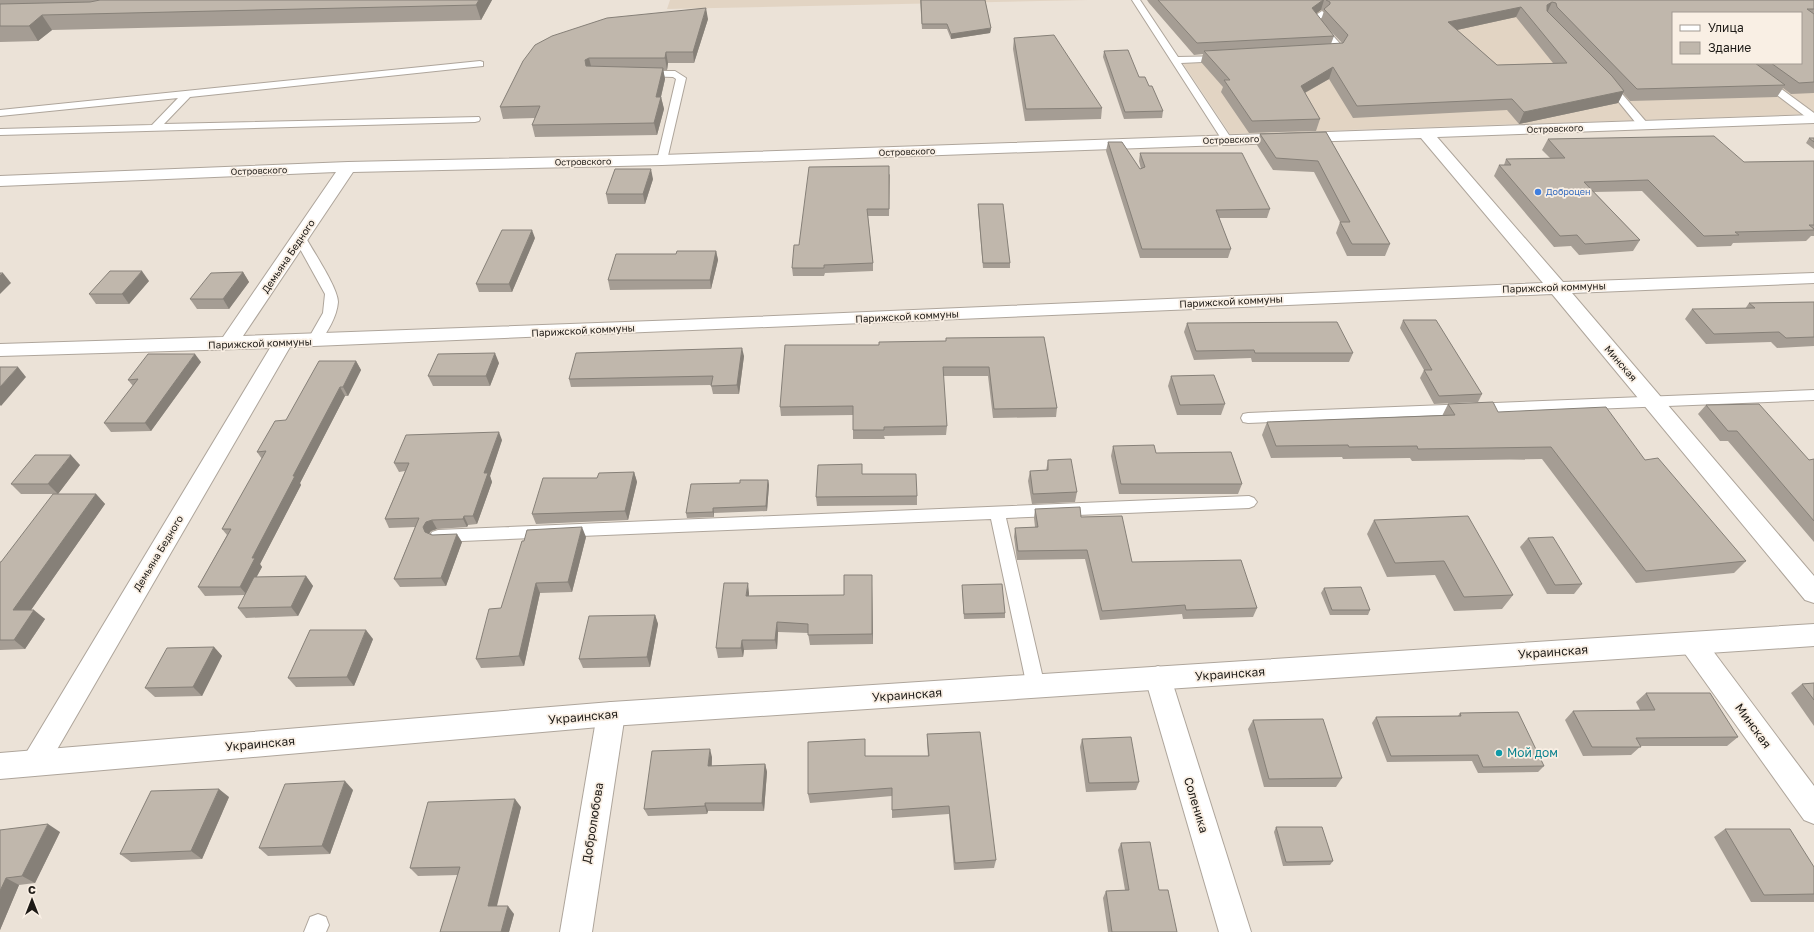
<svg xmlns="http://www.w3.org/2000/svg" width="1814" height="932" font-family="'Golos Text',sans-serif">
<rect width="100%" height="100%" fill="#ebe2d7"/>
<g fill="#e2d4c3" fill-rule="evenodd">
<path d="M670,0H1088L667,9Z"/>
<path d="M1616,0H1814V114L1230,134L1182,62L1328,55L1439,32L1305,33L1266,9ZM1673,13H1801V63H1673Z"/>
</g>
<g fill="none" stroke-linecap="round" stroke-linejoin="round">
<defs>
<g id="service">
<path d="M1132,0H1140L1178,57L1226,56L1228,58L1223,61L1181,63L1233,141L1232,143H1224Z"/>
<path d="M1322,11L1326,14L1319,20L1343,47L1339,53L1325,55L1320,52L1333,47L1310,19Z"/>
<path d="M480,61L483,62V66L190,97L164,124L479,117L480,119L479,121L475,122L0,135V129L152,125L178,98L0,116V110Z"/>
<path d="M1735,63H1746L1814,113V121L1810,120Z"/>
<path d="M645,71H675L686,78L667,160L662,163L657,160L676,79L673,77L642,76V72Z"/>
<path d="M1608,80L1611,81L1648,124L1649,126L1648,128H1640L1605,85L1603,83Z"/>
<path d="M300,234L306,238C313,251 338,288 338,302C337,317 327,332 319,344H309L307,341L323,313L325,294L294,238Z"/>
<path d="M1814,390V400L1248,423L1243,422L1241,418L1243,414L1248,413Z"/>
<path d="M1249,496L1254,498L1257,502L1254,506L1249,508L1006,518L1045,687L1042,693L1036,695L1030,693L1027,687L991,519L438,542L432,540L430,536L432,532L438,530Z"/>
<path d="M318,914L326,917L329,925L326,932H304L310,917Z"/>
</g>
<g id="minor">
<path d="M1814,115V123L1437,137L1563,282L1814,273V283L1572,293L1814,576V603L1805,600L1552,294L290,347L44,772L34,776L24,772L20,763L270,348L0,356V344L223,337L336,172L0,186V176L348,162L662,155ZM1421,138L1543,283L680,320L243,336L353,172L662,165Z"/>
<path d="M1692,632L1701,635L1814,786V824L1804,820L1683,651L1679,643L1683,635Z"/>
<path d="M1158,666L1167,670L1171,678L1251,932H1219L1145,678L1149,670Z"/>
<path d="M611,702L621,705L625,714L592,932H560L597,714L601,705Z"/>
</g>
<path id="tertiary" d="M1814,624V646L611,726L0,779V753L611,702Z"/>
</defs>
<use href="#service" stroke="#aea59b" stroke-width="2"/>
<use href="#minor" stroke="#aea59b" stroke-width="2"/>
<use href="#tertiary" stroke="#aea59b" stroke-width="2"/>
<use href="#service" fill="#fff" fill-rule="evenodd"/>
<use href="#minor" fill="#fff" fill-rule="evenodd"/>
<use href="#tertiary" fill="#fff" fill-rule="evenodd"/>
</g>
<g fill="#a59d94" fill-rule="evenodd">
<path d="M0,0H492L481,20L52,30L38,41L0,42Z"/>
<path d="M920,0H985L991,28L990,33L951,39L947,29H922Z"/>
<path d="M1147,0H1814V93L1791,94L1783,88L1777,97L1630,101L1623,93L1618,103L1519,124L1507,110L1353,118L1329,79L1305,93L1320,119L1316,131L1249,133L1221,92L1223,87L1201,62L1203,54L1194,55L1149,3ZM1321,10L1324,11L1321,20L1316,13ZM1801,13V63H1673ZM1516,17L1553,63L1497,65L1457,30ZM1323,23L1342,43L1331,44L1334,36Z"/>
<path d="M708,19L694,63H668L667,70H663L665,79L661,97L664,109L657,135L535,137L532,125L535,118L503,119L500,107L523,61Z"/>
<path d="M1014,38L1102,108L1101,119L1025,121L1013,49Z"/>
<path d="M1104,51L1149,86L1163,111L1162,118L1124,119L1103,57Z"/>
<path d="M1326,132L1390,244L1385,256H1347L1336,233L1340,222L1314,172L1273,170L1257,145L1260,134Z"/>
<path d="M1809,138H1814V149L1806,143Z"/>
<path d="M1548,139L1744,162L1814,161V236H1811L1806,241L1733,243L1731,246L1697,247L1642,191L1594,192L1640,240L1633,251L1579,255L1571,246L1554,247L1494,176L1499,165H1504L1506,159L1550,158L1542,150Z"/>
<path d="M1108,142L1140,169H1141L1139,161L1140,153L1270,209L1267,218H1219L1231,249L1228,258H1140L1106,151Z"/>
<path d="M890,174L889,216H868L873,263V271L825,273L824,276H793L792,268L799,245Z"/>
<path d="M653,179L645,204H608L606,194Z"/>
<path d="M978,204L1010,263V268H983L978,209Z"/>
<path d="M535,238L512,292H479L476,284Z"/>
<path d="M716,251L718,260L711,289L610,290L608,280L676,254Z"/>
<path d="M243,272L249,282L229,309H197L190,299Z"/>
<path d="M149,281L129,304H96L89,294Z"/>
<path d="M1814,302V346L1777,348L1771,342L1706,344L1685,319L1692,309H1745L1749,303Z"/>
<path d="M1403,320L1482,394L1478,402L1434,404L1420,378L1424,370L1400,328Z"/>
<path d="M1187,323L1353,353L1349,362H1252L1251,358L1194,360L1184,332Z"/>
<path d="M946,341L1057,408L1056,417L993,418L988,376H943L947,426L946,435L884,436L885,439H853V415L781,416L780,407L879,345Z"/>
<path d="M744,356L739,394H713L711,385L571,387L569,379Z"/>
<path d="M356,361L361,370L348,396H345L300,483L301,485L260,564L262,567L256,577L306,576L313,586L298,616L246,618L238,608L245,595L205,596L198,587L227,535L222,529L262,459L257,452L286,420Z"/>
<path d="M201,362L151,431L111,432L104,423L133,386L128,380Z"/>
<path d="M499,363L490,386H433L428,376Z"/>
<path d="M1171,376L1225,404L1221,415H1177L1168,386Z"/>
<path d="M1448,404L1498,412L1645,460L1746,561L1734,573L1636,583L1542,459L1412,461L1410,458L1343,459L1342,457L1271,458L1262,435L1267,422L1442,416Z"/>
<path d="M1706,405L1809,460L1814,459V542L1728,441H1720L1698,414Z"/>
<path d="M502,440L490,476L492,482L477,524L468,525L467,527L437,529L431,531L429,534L462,542L446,586L400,587L394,579L415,527L389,528L385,519L405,471L399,472L394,463Z"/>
<path d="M1113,446L1242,484L1238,494H1119L1111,456Z"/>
<path d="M1048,460L1077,492L1075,502L1032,504L1028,481L1030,471H1046Z"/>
<path d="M80,465L58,494H21L11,484Z"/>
<path d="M634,472L637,482L628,520L536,524L532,514L597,478Z"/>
<path d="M863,474L917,496V505L817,506L816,497Z"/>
<path d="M768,480L769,485L767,511L714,513V517L687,518L686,513L740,483Z"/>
<path d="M96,494L105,504L31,610L45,619L25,649L0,650V562H1Z"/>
<path d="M1035,509L1081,517L1132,562L1257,608L1253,617L1183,619L1182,614L1100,620L1085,559L1017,560L1014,537L1015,528L1035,527L1034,518Z"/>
<path d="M1374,520L1513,595L1502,609L1454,611L1435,575L1387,577L1367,534Z"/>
<path d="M586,537L572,592L540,593L524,666L481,668L476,659L501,608Z"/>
<path d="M1528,538L1582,584L1574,594H1547L1520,547Z"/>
<path d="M872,585L873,644L810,645L808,633L778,632L777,649L744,650L743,657L718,658L716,648L749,593V596L844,595Z"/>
<path d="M962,585L1005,613V618L964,619L962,589Z"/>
<path d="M1324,588L1370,610L1368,615H1330L1321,593Z"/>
<path d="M655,615L658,624L650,667L583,668L579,659Z"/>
<path d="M373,639L354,686L296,687L288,678Z"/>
<path d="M214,647L222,656L202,696L155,697L145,688Z"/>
<path d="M1814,683V726L1791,693L1802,684Z"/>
<path d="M1646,693L1738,737L1727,746H1641L1631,755L1583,756L1565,720L1573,711L1640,710L1636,702Z"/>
<path d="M1460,713L1544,766L1538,772L1478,773L1472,761L1387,762L1372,723L1376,717L1458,716Z"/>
<path d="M1253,720L1342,778L1336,787H1264L1248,729Z"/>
<path d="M927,734L996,860L994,868L954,870L949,814L892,818V796L810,803L808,794L928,756L927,743Z"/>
<path d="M1082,739L1139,782L1136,790L1086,792L1080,747Z"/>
<path d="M712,757V766L765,764L767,772L764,811H708L707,814L648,816L644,809Z"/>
<path d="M353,790L330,854L268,856L259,848Z"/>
<path d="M229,797L202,859L131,862L120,854Z"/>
<path d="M521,807L496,906L514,914L509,932H440L458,875L418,876L410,868Z"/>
<path d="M1276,827L1333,861L1330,865L1283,866L1274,832Z"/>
<path d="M1725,829L1814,867V902H1751L1714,837Z"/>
<path d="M0,830L60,832L35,883L19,885L0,930Z"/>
<path d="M1121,843L1159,890L1177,932H1108L1103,898L1106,891L1125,890L1118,850Z"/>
</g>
<g fill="#868078">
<path d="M479,0H492L481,20L476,5Z"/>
<path d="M1323,0H1324L1321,10L1309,19L1312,8Z"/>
<path d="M1552,2L1547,13L1542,16L1547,5Z"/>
<path d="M1521,7L1516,17L1443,33L1448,22Z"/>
<path d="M706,8L708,19L694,63L693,52Z"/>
<path d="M42,15L52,30L38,41L29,26Z"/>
<path d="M991,28L990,33L951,39V34Z"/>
<path d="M666,52L668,63L667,70L665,58Z"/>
<path d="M589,58L592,70L589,78L585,60Z"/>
<path d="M1333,67L1329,79L1297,97L1301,86Z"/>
<path d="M663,68L665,79L658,109L656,97Z"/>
<path d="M1624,91L1618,103L1519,124L1524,112Z"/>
<path d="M661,97L664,109L657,135L654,123Z"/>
<path d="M651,169L653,179L645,204L643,194Z"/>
<path d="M532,230L535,238L512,292L509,284Z"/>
<path d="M716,251L718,260L711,289L710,280Z"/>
<path d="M142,271L149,281L129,304L122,294Z"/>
<path d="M243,272L249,282L229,309L223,299Z"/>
<path d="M3,273L11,283L0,294V276Z"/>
<path d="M742,348L744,356L739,394L737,385Z"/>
<path d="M495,353L499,363L490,386L486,376Z"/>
<path d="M195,354L201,362L151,431L145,423Z"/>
<path d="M356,361L361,370L348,396L343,387Z"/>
<path d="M18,367L26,377L1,406L0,405V387Z"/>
<path d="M340,387L345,396L300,483L301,485L260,564L262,567L247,595L240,587L252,558L293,476Z"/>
<path d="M499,432L502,440L490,476L492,482L477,524L473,516L484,473Z"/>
<path d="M71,455L80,465L58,494L48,484Z"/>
<path d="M634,472L637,482L628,520L625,511Z"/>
<path d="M768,480L769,485L767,511L766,506Z"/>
<path d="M96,494L105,504L24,620L13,610Z"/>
<path d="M713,508L714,513V517L713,512Z"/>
<path d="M464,516L468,525L467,527L463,519Z"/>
<path d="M432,520L437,529L431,531L428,535L425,532L423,527L426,522Z"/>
<path d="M582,527L586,537L572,592L568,582Z"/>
<path d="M457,534L462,542L446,586L441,578Z"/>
<path d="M872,575V585L873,644L872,634Z"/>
<path d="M306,576L313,586L298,616L291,607Z"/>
<path d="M536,583L540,593L524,666L519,656Z"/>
<path d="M748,583L749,593L748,606L746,596Z"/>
<path d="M34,610L45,619L25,649L14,640Z"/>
<path d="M655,615L658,624L650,667L647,657Z"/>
<path d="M777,622L778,632L777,649L775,640Z"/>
<path d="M366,630L373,639L354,686L347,677Z"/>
<path d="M742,640L744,650L743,657L741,648Z"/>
<path d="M214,647L222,656L202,696L193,687Z"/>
<path d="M710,749L712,757L711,774L708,766Z"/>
<path d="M765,764L767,772L764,811L762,803Z"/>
<path d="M345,781L353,790L330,854L322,846Z"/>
<path d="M219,789L229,797L202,859L191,851Z"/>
<path d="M515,799L521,807L495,914L488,906Z"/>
<path d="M705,803L708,811L707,814L705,806Z"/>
<path d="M48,824L60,832L35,883L22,876Z"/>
<path d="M6,878L19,885L0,930V891Z"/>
<path d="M508,906L514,914L509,932H501Z"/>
</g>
<g fill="#c0b7ac" stroke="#868078" fill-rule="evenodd">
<path d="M100,0H479L476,5L42,15L29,26H0V4L90,2Z"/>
<path d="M921,0H985L991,28L951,34L947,24H922Z"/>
<path d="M1158,0H1323L1312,8L1334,36L1197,43Z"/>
<path d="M1326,0H1814V9H1807L1814,14V82L1799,83L1771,63H1801V13H1673V63H1755L1785,85L1637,89L1557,7L1556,3L1552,2L1547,5V11L1612,76L1624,91L1524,112L1512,99L1357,106L1333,67L1301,86L1320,119L1252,121L1224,80H1230L1204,51L1343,43L1348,35L1324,9L1330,4V2ZM1521,7L1567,63L1497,65L1448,22Z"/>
<path d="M706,8L693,52H666L665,58H589L585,60L586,66L663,68L656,97H661L654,123L532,125L540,106L500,107L523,61L535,45L552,36L607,18Z"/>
<path d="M1054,35L1102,108L1026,109L1014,38Z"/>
<path d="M1128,50L1139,77H1145L1149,86H1152L1163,111L1125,112L1104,51Z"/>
<path d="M1326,132L1390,244H1352L1340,222H1350L1318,161L1276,158L1260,134Z"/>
<path d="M1714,136L1744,162L1814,161V225H1809L1814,229V230L1735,232L1739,235L1704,236L1648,180L1584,182L1640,240L1585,244L1577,235L1560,236L1499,165H1511L1506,159L1565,158L1548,139Z"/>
<path d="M1809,138H1814V142Z"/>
<path d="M1108,142H1122L1140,169L1145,167L1140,153H1242L1270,209L1216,210L1231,249H1142Z"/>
<path d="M889,166V209H867L873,263L824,265V268H792L794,245H799L809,167Z"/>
<path d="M615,169H651L643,194H606Z"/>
<path d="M978,204H1003L1010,263H983Z"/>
<path d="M502,230H532L509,284H476Z"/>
<path d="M677,251H716L710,280H608L616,254H676Z"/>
<path d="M110,271H142L122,294H89Z"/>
<path d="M243,272L223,299H190L211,273Z"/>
<path d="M0,273H3L0,276Z"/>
<path d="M1814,302V337L1786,338L1779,332L1714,334L1692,309L1755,308L1749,303Z"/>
<path d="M1403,320H1436L1482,394L1439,396L1424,370H1432Z"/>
<path d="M1337,322L1353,353H1255L1254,350L1196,351L1187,323Z"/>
<path d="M1044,337L1057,408L994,409L989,367H943L947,426L884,427V430H853V406L780,407L785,345H879V342L946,341V338Z"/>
<path d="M742,348L737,385L711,386L713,376L569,379L576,353Z"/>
<path d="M495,353L486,376H428L438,354Z"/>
<path d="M148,354H195L145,423H104L138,379L128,380Z"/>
<path d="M319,361H356L343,387H340L293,476H295L252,558H255L240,587H198L231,529H222L266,451L257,452L275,421L286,420Z"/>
<path d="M0,367H18L0,387Z"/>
<path d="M1214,375L1225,404L1180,405L1171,376Z"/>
<path d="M1493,402L1498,412L1606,407L1645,460L1658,458L1746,561L1646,571L1551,447L1418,449L1417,446L1349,447L1348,445L1276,446L1267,422L1455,415L1448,404Z"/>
<path d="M1759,404L1809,460L1814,459V521L1737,431H1728L1706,405Z"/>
<path d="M499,432L484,473H488L473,516H464L463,519L432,520L426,522L423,527L425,532L432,535L457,534L441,578L394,579L419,518L385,519L409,463H394L406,435Z"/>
<path d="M1154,445L1156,453L1231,452L1242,484H1121L1113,446Z"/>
<path d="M35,455H71L48,484H11Z"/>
<path d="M1071,459L1077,492L1033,494L1030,471L1048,470V460Z"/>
<path d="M862,464V474H916L917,496L816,497L818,465Z"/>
<path d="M634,472L625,511L532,514L543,478H597L599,473Z"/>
<path d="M740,480H768L766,506L713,508V512L686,513L691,484L740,483Z"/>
<path d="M53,494H96L13,610H34L14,640H0V562H1Z"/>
<path d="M1080,507L1081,517L1122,516L1132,562L1241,560L1257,608L1186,610L1185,605L1102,611L1087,550L1018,551L1015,528L1038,527L1035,509Z"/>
<path d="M1468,516L1513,595L1464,597L1444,561L1395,563L1374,520Z"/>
<path d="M582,527L568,582L536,583L519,656L476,659L489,609L501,608L522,541H524L527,530Z"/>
<path d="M1553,537L1582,584L1555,585L1528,538Z"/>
<path d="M844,575H872V634L808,635V624L777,622L775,640H742L741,648H716L724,583H748L746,596L844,595Z"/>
<path d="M306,576L291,607L238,608L254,577Z"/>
<path d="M1002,584L1005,613L964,614L962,585Z"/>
<path d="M1361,587L1370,610H1332L1324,588Z"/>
<path d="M655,615L647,657L579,659L589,616Z"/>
<path d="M310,630H366L347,677L288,678Z"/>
<path d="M214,647L193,687L145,688L167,648Z"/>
<path d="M1814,683V700L1802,684Z"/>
<path d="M1646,693H1710L1738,737L1636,738L1641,747H1592L1573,711L1655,710Z"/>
<path d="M1518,712L1544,766L1483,767L1478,755L1391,756L1376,717L1461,716L1460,713Z"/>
<path d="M1323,719L1342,778L1269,779L1253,720Z"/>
<path d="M980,732L996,860L955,863L949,806L892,810V788L808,794V742L865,739V756H929L927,734Z"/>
<path d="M1131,737L1139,782L1089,783L1082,739Z"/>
<path d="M710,749L708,766L765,764L762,803H705V806L644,809L652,751Z"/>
<path d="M345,781L322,846L259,848L285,784Z"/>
<path d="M219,789L191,851L120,854L151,791Z"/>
<path d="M515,799L488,906H508L501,932H440L460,867L410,868L428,802Z"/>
<path d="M48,824L22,876L6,878L0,891V830Z"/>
<path d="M1276,827H1322L1333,861L1286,862Z"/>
<path d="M1725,829H1790L1814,867V894L1764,895Z"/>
<path d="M1150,842L1159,890H1168L1177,932H1112L1106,891L1129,890L1121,843Z"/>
</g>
<circle fill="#3f7fe0" stroke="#f9efe4" stroke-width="1.5" cx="1538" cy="192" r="4"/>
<circle fill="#0f9aa8" stroke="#f9efe4" stroke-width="1.5" cx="1499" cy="753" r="4"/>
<g text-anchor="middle" stroke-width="3.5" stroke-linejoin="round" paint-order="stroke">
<g font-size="9" fill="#1d1a16" stroke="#f9efe4">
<text transform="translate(1555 129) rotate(-2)" y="3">Островского</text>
<text transform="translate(1231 140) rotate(-2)" y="3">Островского</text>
<text transform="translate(907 152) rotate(-2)" y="3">Островского</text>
<text transform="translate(583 162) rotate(-1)" y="3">Островского</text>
<text transform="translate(259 171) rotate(-2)" y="3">Островского</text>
</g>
<g font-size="9" fill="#366cbe" stroke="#f9efe4" text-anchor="start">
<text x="1546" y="195">Доброцен</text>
</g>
<g font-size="10" fill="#1d1a16" stroke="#f9efe4">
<text transform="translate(288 256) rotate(-56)" y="4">Демьяна Бедного</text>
<text transform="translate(1554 287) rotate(-2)" y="4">Парижской коммуны</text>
<text transform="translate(1231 301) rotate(-3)" y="4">Парижской коммуны</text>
<text transform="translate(907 316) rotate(-3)" y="4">Парижской коммуны</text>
<text transform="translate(583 330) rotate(-3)" y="4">Парижской коммуны</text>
<text transform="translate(260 343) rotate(-2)" y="4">Парижской коммуны</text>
<text transform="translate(1621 363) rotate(49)" y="4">Минская</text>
<text transform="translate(158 553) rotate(-59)" y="4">Демьяна Бедного</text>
</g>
<g font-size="12" fill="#1d1a16" stroke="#f9efe4">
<text transform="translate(1553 652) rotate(-4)" y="4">Украинская</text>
<text transform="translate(1230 674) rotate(-4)" y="4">Украинская</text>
<text transform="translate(907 695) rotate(-4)" y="4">Украинская</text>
<text transform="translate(583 717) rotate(-5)" y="4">Украинская</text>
<text transform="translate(1753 726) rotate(54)" y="4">Минская</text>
<text transform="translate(260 744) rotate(-5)" y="4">Украинская</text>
<text transform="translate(1196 805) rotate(73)" y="4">Соленика</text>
<text transform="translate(593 823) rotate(-81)" y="4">Добролюбова</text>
</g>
<g font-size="12" fill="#0d838f" stroke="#f9efe4" text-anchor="start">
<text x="1507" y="757">Мой дом</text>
</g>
</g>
<rect x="1672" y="12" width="130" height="52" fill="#f9efe4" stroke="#a19a92"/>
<rect x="1680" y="25" width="20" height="6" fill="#ffffff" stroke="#a19a92"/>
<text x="1708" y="32" font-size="12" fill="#1d1a16">Улица</text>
<rect x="1680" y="42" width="20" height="12" fill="#c0b7ac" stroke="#a19a92"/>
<text x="1708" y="52" font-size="12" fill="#1d1a16">Здание</text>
<g transform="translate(32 900)" stroke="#f9efe4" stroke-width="3" paint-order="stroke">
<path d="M0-3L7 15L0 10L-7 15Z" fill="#1d1a16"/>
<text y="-6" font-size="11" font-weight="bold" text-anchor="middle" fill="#1d1a16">С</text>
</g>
</svg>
